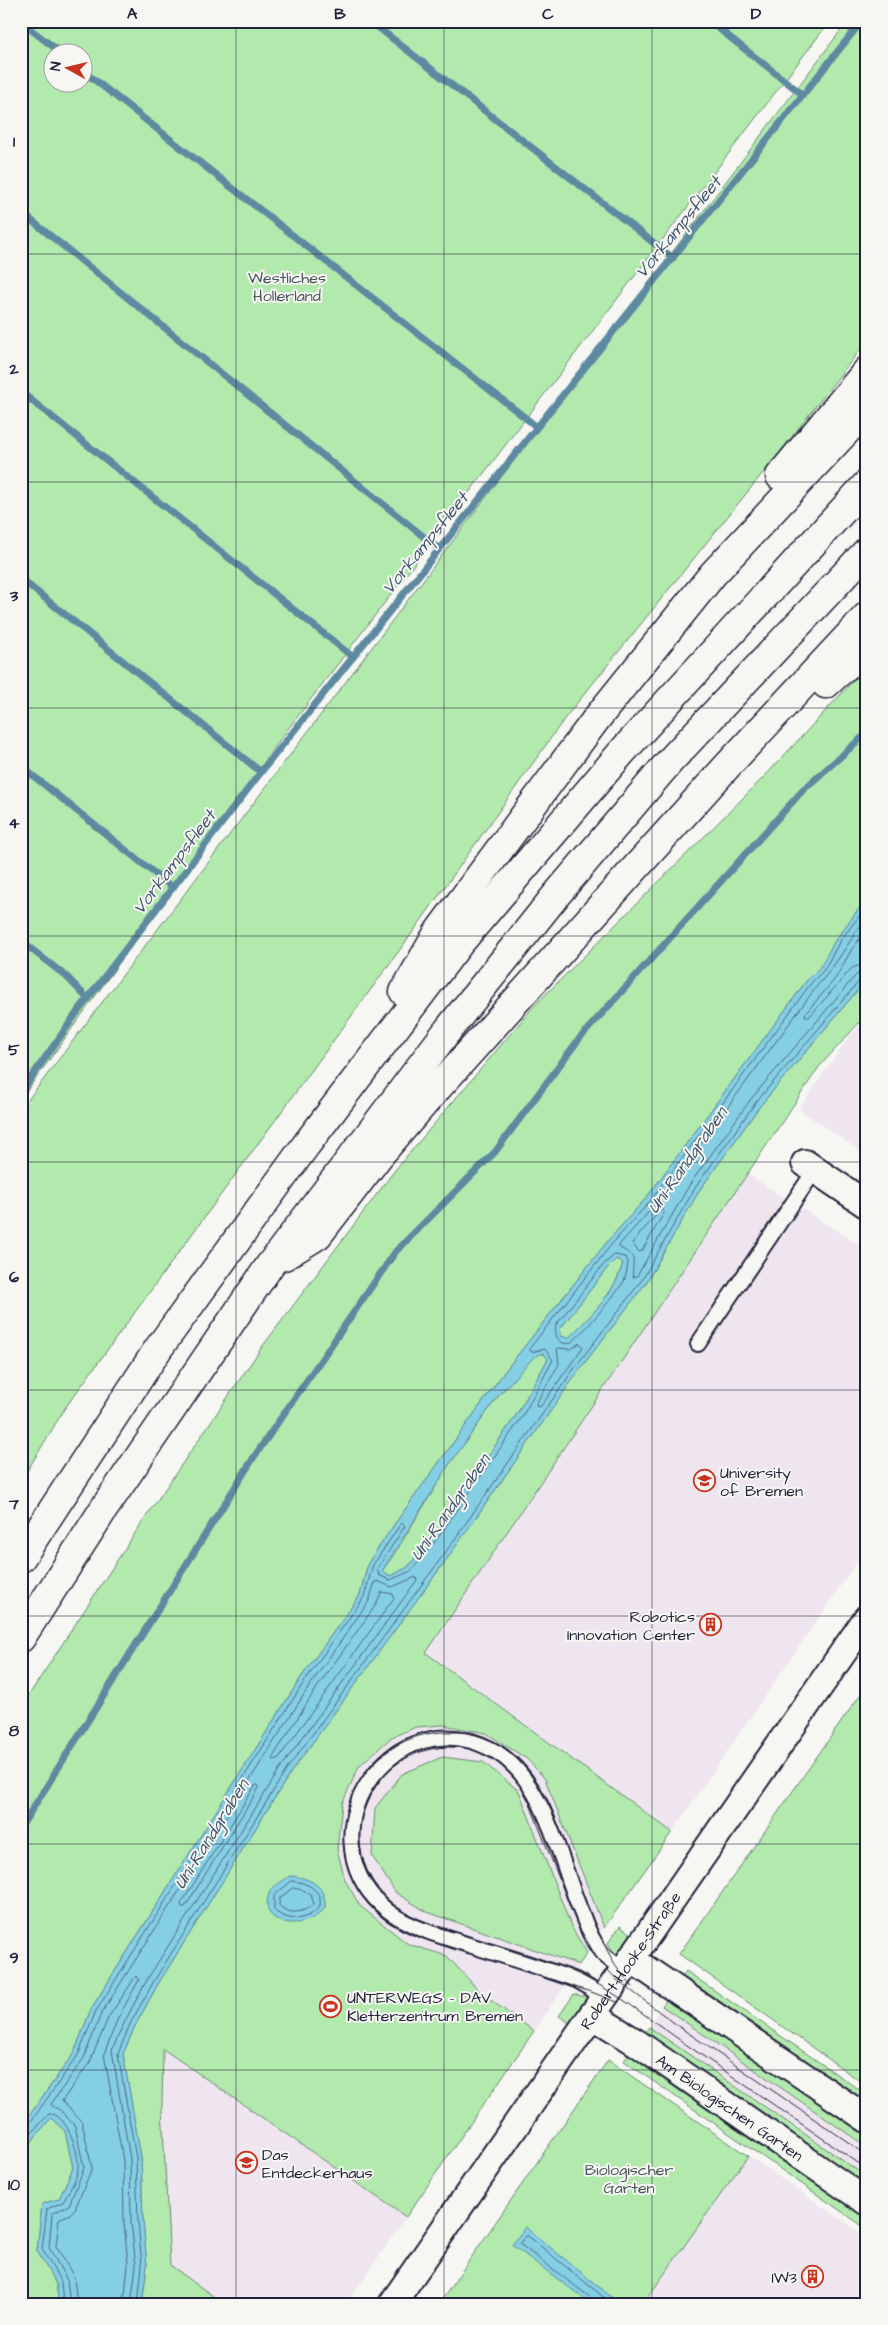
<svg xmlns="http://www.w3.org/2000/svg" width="888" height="2325" font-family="'Architects Daughter',sans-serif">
<rect width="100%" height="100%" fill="#f6f6f2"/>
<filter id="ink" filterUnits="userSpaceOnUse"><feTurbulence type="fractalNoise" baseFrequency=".02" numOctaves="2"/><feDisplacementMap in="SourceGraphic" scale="10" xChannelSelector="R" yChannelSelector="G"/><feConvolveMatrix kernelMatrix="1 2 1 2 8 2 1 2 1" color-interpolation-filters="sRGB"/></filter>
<g filter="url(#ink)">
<g fill="#eee5ef">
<path d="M867,1017V1156L799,1109L849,1037Z"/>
<path d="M747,1174L867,1250V1547L672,1832L426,1653Z"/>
<path d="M443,1725L486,1733L527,1760L545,1779L604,1928L587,1953L571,1927L427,1912L579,1965L534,2031L482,1994L447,1956L408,1944L360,1906L345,1880L337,1849L341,1804L359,1766L392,1737L416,1727Z"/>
<path d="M662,2006L867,2147V2177L649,2027Z"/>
<path d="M162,2048L406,2217L346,2304H163Z"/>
<path d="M608,2060L867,2237V2304H439Z"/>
</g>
<g fill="#b2eaad" stroke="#6a8674" fill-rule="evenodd">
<path d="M21,21H830L288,729L21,1099ZM52,52H82V82H52Z"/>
<path d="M848,21H867V341L779,453L565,718L415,929L65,1408L21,1481V1109Z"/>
<path d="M867,666V898L836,939L820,967L808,979L647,1197L607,1242L505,1371L396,1522L368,1563L360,1595L300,1679L91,2009L74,2053L21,2127V1707L139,1527L262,1347L395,1170L535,1005L766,775Z"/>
<path d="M867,979V1014L819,1067L426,1653L672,1832L604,1928L545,1779L527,1759L486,1733L443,1725L416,1727L392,1737L359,1766L342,1804L337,1849L345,1880L360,1906L408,1944L447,1956L482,1994L534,2031L406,2217L163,2049L162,2108L170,2265L224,2304H142L147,2266L143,2221L141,2158L123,2054L135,2026L158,1984L291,1772L449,1556L580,1369L646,1283L699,1191L760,1106Z"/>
<path d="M616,1259L623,1262C616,1292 590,1317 568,1339L561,1336L560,1329L608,1267Z"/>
<path d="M543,1353L548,1359L517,1414L433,1536L408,1567L391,1576L382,1571L395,1553L449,1465L499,1395L534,1356Z"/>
<path d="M867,1685V2086L679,1954Z"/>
<path d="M442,1757L483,1762L519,1791L571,1926L587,1953L579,1965L427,1912L396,1893L372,1856L375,1808L402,1774Z"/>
<path d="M620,1926L632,1935L617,1957L608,1943Z"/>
<path d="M686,1971L867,2095V2102L706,1992L697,1986L693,1993L678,1983Z"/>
<path d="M574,1994L589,1998L571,2024L559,2016Z"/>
<path d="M669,1996L867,2132V2147L662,2006Z"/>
<path d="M649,2027L867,2177V2193L642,2037Z"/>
<path d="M631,2050L644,2059L641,2064L648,2069L867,2219V2229L624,2061Z"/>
<path d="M608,2060L748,2156L643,2304H439Z"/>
<path d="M51,2118L65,2131L73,2168L59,2199L42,2204L37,2250L56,2284L59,2304H21V2162L34,2138Z"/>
</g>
<g fill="#85cfe5" stroke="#5d8aa1" fill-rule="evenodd">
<path d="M867,898V979L760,1106L699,1191L646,1283L580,1369L449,1556L291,1772L158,1984L135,2026L123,2054L141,2158L143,2221L147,2266L142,2304H59L56,2284L37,2251L42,2204L59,2199L73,2168L65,2131L51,2118L34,2138L21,2162V2127L74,2053L91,2009L300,1679L360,1595L368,1563L396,1522L505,1371L607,1242L647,1197L808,979L820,967L836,939ZM616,1259L623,1263C616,1292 590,1317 568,1338L561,1336L560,1329L608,1267ZM543,1353L548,1359L517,1414L433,1536L408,1567L391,1576L382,1571L449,1465L499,1395L534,1357Z"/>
<path d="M290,1876C309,1877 327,1886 325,1908C305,1933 257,1926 269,1894C272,1886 283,1881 290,1876Z"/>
<path d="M525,2227L620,2304H591L512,2245Z"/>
</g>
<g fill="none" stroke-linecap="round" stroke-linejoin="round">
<g stroke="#4a677f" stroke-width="1">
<path d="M867,917C850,939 836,966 817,986L656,1204L619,1245L620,1248C640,1258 631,1261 633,1277L637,1276L690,1184L751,1099L856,975L867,970"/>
<path d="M867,929L852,949L835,979L805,1014L806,1017H809L852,968L867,963"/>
<path d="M663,1210L664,1213L642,1251L639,1252L632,1243L660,1211Z"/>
<path d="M615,1255L625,1257L628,1261C628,1267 626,1275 624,1281C620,1289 577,1341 570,1343C558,1346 554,1334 556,1325L604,1264Z"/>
<path d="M580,1343L583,1347L541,1406L537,1407L536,1404L559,1364L557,1348L571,1349Z"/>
<path d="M382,1592L393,1594L394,1598L278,1759L274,1760L273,1757L316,1689L375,1606Z"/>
<path d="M258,1785L259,1788L185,1907H182L181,1904L255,1786Z"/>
<path d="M292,1881C306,1882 322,1889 320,1906C309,1921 288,1923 274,1910V1896Z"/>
<path d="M293,1888L303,1890L311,1895L314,1904C303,1913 289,1916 279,1905L280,1898Z"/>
<path d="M21,2129L27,2127L78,2055L96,2011L304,1682L364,1597L373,1565L400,1525L403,1523L405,1526L377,1569L379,1575L390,1580L411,1571L437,1539L522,1417L553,1360L545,1349L531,1352L529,1349L611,1245L651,1200L812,982L824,970L840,941L867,906"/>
<path d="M21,2152L30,2135L49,2114C67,2112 80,2155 78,2169C77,2179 68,2193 63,2202L47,2209L42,2249L61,2282L63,2304"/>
<path d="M70,2304L67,2280L49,2248L52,2214L69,2205L84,2168L75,2126L60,2110L52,2106L51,2104L84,2058L101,2014L310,1685L369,1601L375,1582L377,1581L392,1587L416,1577L417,1580L282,1766L148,1978L125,2021L112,2050L130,2159L131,2222L136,2266L131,2304"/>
<path d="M77,2304L74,2277L56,2246L59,2219L70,2214L75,2209L92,2168L82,2122L62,2101L90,2062L108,2018L136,1976L139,1980L118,2018L104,2054L123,2160L124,2223L128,2265L124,2304"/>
<path d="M138,2304L142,2266L138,2222L136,2158L118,2054L130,2024L154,1981L287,1769L445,1553L576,1366L642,1280L695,1188L756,1102L861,979L867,977"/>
<path d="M593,2304L591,2298L521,2245L520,2243L525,2236H528L612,2304"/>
</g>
<g stroke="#5d8aa1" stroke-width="7">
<path d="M370,21L673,258"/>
<path d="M709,21L802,94"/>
<path d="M21,22L60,52"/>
<path d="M82,70L537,427"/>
<path d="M21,212L439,549"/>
<path d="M21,392L353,657"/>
<path d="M21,579L261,772"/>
<path d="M21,766L173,888"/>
<path d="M21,941L67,977L88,999"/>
<path d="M21,1092L76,1014L261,772L862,21"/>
<path d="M21,1827L254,1457L396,1251L495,1152L579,1039L803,790L867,733"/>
</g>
<defs>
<g id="service">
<path d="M698,1344L815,1170"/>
<path d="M605,2006L590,1988L576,1980C542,1968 507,1957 472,1946C442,1936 405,1928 382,1906C302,1831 393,1698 491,1749C546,1777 559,1861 582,1914C587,1928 593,1943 603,1954C610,1961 619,1966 628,1971"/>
</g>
<g id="minor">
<path d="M805,1163L867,1205"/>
<path d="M631,1959L867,2119"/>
<path id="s1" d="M592,2015L637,2043L867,2202"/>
<path id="s2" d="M392,2304L867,1618"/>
</g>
<g id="motorway">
<path d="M780,476L867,371"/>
<path d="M826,684L867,647"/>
<path d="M404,992L439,931L597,718L713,574L867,409"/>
<path d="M284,1256L318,1235L378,1157L433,1093L730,763L867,616"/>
<path d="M21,1558L158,1349L306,1145L458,945L622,752L867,484"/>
<path d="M21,1638L105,1507L270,1265L448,1030L557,894L670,761L867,551"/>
</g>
</defs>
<use href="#service" stroke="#22223b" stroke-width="18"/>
<use href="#minor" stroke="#22223b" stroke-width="30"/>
<use href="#motorway" stroke="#22223b" stroke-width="31"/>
<use href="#service" stroke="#f6f6f2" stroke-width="14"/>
<use href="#minor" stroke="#f6f6f2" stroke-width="26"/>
<use href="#motorway" stroke="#f6f6f2" stroke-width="28"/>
<g stroke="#22223b" stroke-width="1">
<path d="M617,2002L594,1993L428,1940C410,1932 391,1924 376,1910C308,1849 354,1737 442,1732C571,1724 563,1917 633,1987"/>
<path d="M867,2155L681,2028L617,1980L597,1958L576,1922L528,1799C523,1790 518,1781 511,1774C476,1734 413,1741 380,1779C350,1813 354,1865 385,1897C406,1918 436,1925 463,1934C509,1949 559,1961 601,1986C630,2003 657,2024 684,2043C745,2085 806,2127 867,2169"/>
</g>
</g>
</g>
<path fill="none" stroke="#22223b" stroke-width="1" stroke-opacity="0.55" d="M236,21V2304M444,21V2304M652,21V2304M21,254H867M21,482H867M21,708H867M21,936H867M21,1162H867M21,1390H867M21,1616H867M21,1844H867M21,2070H867"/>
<defs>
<symbol id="university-ring" viewBox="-11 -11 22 22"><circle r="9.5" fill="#f6f6f2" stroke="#c8321e" stroke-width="1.5"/><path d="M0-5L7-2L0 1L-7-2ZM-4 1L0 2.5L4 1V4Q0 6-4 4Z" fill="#c8321e"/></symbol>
<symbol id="building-ring" viewBox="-11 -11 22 22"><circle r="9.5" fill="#f6f6f2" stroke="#c8321e" stroke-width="1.5"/><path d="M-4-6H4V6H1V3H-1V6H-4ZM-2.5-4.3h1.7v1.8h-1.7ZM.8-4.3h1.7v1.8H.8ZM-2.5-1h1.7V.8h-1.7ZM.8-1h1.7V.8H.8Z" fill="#c8321e"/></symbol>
<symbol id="stadium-ring" viewBox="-11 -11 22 22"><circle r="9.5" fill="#f6f6f2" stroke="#c8321e" stroke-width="1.5"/><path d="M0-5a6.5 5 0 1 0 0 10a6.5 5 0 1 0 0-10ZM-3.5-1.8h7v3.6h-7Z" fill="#c8321e"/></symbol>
<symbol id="school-ring" viewBox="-11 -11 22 22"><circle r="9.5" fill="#f6f6f2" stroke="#c8321e" stroke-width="1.5"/><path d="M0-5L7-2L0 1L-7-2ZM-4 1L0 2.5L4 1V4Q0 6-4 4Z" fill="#c8321e"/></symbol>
</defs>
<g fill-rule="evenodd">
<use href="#university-ring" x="692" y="1468" width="25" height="25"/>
<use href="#building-ring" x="698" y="1612" width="25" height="25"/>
<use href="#stadium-ring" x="318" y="1994" width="25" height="25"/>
<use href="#school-ring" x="234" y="2150" width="25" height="25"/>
<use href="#building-ring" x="800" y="2264" width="25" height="25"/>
</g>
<g text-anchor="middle" stroke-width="4" stroke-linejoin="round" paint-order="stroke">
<g font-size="16" fill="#465458" stroke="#f6f6f2">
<text x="287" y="283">Westliches<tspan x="287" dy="18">Hollerland</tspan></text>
<text x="629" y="2175">Biologischer<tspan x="629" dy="18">Garten</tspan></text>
</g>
<g font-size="16" fill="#22223b" stroke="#f6f6f2" text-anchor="start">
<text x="720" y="1478">University<tspan x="720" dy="18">of Bremen</tspan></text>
<text x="695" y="1622" text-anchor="end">Robotics<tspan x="695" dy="18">Innovation Center</tspan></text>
<text x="347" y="2003">UNTERWEGS - DAV<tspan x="347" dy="18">Kletterzentrum Bremen</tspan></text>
<text x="262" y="2160">Das<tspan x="262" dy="18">Entdeckerhaus</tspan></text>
<text x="797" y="2283" text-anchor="end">IW3</text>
</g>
<g font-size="16" fill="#22223b" stroke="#f6f6f2">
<text dy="6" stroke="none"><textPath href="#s2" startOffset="418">Robert-Hooke-Straße</textPath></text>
<text dy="6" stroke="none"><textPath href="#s1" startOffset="166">Am Biologischen Garten</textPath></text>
</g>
<g font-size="18" font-style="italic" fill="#40566e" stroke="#f6f6f2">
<text transform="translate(678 227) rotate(-51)" y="6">Vorkampsfleet</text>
<text transform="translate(425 543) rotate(-51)" y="6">Vorkampsfleet</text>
<text transform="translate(174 862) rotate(-53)" y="6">Vorkampsfleet</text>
<text transform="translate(687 1160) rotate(-55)" y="6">Uni-Randgraben</text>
<text transform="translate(450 1507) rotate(-55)" y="6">Uni-Randgraben</text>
<text transform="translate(211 1834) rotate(-58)" y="6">Uni-Randgraben</text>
</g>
</g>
<rect width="888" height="2325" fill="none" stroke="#f6f6f2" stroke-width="55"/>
<g transform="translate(68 68) rotate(278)"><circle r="24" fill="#f6f6f2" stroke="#a1a1a9"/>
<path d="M0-4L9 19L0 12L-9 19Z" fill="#c8321e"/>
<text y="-8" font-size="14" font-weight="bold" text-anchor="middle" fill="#22223b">N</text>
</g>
<rect x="28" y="28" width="832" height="2270" fill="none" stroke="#22223b" stroke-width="2"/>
<g font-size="16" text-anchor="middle" font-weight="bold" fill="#22223b">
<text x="132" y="19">A</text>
<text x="340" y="19">B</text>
<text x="548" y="19">C</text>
<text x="756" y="19">D</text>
<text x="14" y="147">1</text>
<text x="14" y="374">2</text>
<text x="14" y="601">3</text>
<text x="14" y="828">4</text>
<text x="14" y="1055">5</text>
<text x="14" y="1282">6</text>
<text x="14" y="1509">7</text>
<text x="14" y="1736">8</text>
<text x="14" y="1963">9</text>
<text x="14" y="2190">10</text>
</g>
</svg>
